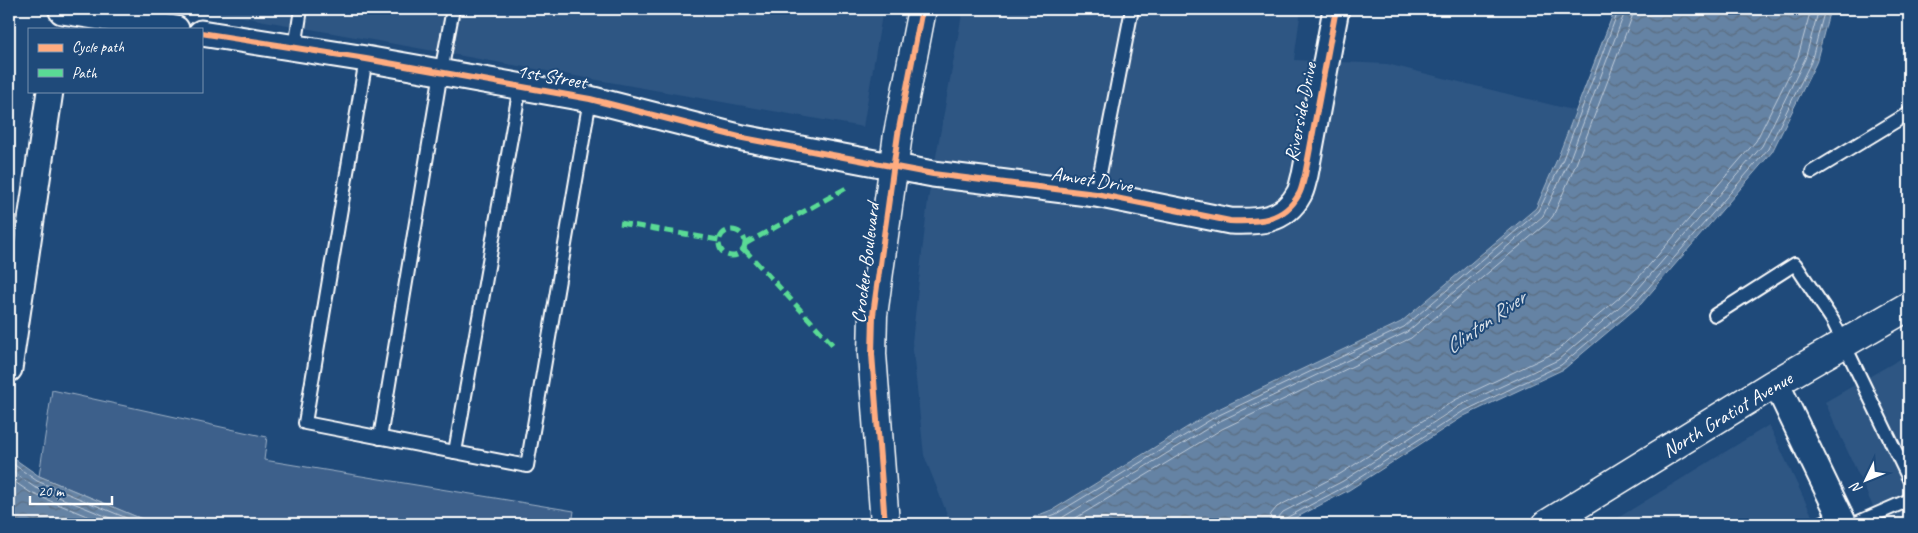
<svg xmlns="http://www.w3.org/2000/svg" width="1918" height="533" font-family="Caveat,sans-serif">
<defs>
<pattern id="water-waves" width="16" height="10" patternUnits="userSpaceOnUse" patternTransform="scale(1.25)"><rect width="16" height="10" fill="#6583a4"/><path d="M0 5q4-4 8 0t8 0" fill="none" stroke="#5b6d81"/></pattern>
</defs>
<rect width="100%" height="100%" fill="#1f4a7a"/>
<filter id="ink" filterUnits="userSpaceOnUse"><feTurbulence type="fractalNoise" baseFrequency=".02" numOctaves="2"/><feDisplacementMap in="SourceGraphic" scale="10" xChannelSelector="R" yChannelSelector="G"/><feConvolveMatrix kernelMatrix="1 2 1 2 8 2 1 2 1" color-interpolation-filters="sRGB"/></filter>
<g filter="url(#ink)">
<g fill="#2e5683">
<path d="M197,9H883L863,127Z"/>
<path d="M963,9H1301L1294,60L1387,64L1576,111L1536,208L1401,322L1212,412L1054,509L1016,524H951L924,455L912,342L928,200Z"/>
<path d="M1909,354V524H1881L1825,402Z"/>
<path d="M1769,425L1816,524H1608Z"/>
</g>
<path fill="#3c618b" stroke="#9eb0c5" d="M52,390L267,437L264,460L574,511L572,524H154L39,476Z"/>
<g fill="url(#water-waves)" stroke="#a3b5c8">
<path d="M1615,9H1830L1816,63L1772,152L1641,304L1564,369L1464,416L1349,490L1284,524H1016L1054,509L1212,412L1401,322L1536,208L1558,157Z"/>
<path d="M9,455L39,476L154,524H9Z"/>
</g>
<g fill="none" stroke-linecap="round" stroke-linejoin="round">
<g stroke="#c1cddb" stroke-width="1">
<path d="M9,461L37,481L141,524"/>
<path d="M9,469L34,487L125,524"/>
<path d="M9,478L31,493L106,524"/>
<path d="M1029,524L1056,514L1215,417L1404,327L1539,211L1563,159L1619,9"/>
<path d="M1047,524L1060,519L1218,422L1407,332L1543,216L1569,161L1626,9"/>
<path d="M1066,524L1222,429L1411,338L1548,222L1553,216L1576,164L1632,17L1633,9"/>
<path d="M1269,524L1271,514L1277,507L1340,474L1455,400L1554,353L1627,291L1756,141L1798,57L1811,9"/>
<path d="M1276,524L1278,518L1283,512L1343,481L1459,406L1558,360L1632,296L1762,146L1805,59L1819,9"/>
<path d="M1283,524L1286,518L1346,486L1462,412L1561,365L1637,301L1768,149L1811,62L1825,9"/>
</g>
<defs>
<g id="service">
<path d="M295,48L301,9"/>
<path d="M366,59L305,423L527,466L590,99"/>
<path d="M1812,172L1909,113"/>
<path d="M1096,194L1132,9"/>
<path d="M1715,315L1795,264L1833,321L1909,479"/>
<path d="M380,438L441,72L453,9"/>
<path d="M455,452L520,87"/>
<path d="M1820,524L1839,515"/>
<path d="M1854,524L1909,500"/>
</g>
<g id="minor">
<path d="M62,11L176,29"/>
<path d="M201,33L366,59L590,99L743,138L933,174L1096,194L1230,221C1258,222 1284,222 1299,194C1302,189 1303,181 1305,175L1336,9"/>
<path d="M9,369L50,91"/>
<path d="M1776,383L1844,524"/>
</g>
<path id="tertiary" d="M885,524L872,354L873,315L898,134L922,9"/>
<path id="primary" d="M1547,524L1772,385L1909,306"/>
</defs>
<use href="#service" stroke="#fff" stroke-width="16"/>
<use href="#minor" stroke="#fff" stroke-width="29"/>
<use href="#tertiary" stroke="#fff" stroke-width="31"/>
<use href="#primary" stroke="#fff" stroke-width="31"/>
<use href="#service" stroke="#1f4a7a" stroke-width="12"/>
<use href="#minor" stroke="#1f4a7a" stroke-width="25"/>
<use href="#tertiary" stroke="#1f4a7a" stroke-width="28"/>
<use href="#primary" stroke="#1f4a7a" stroke-width="28"/>
<g stroke="#5adb95" stroke-width="5" stroke-dasharray="10 5" stroke-linecap="butt">
<path d="M620,223L719,240"/>
<circle cx="732" cy="243" r="13"/>
<path d="M745,244L850,186"/>
<path d="M744,249L833,345"/>
</g>
<defs>
<g id="cycleway">
<path d="M201,33L366,59L590,99L743,138L933,174L1096,194L1230,221C1258,222 1284,222 1299,194C1302,189 1303,181 1305,175L1336,9"/>
<path d="M885,524L872,354L873,315L898,134L922,9"/>
</g>
</defs>
<use href="#cycleway" stroke="#1f4a7a" stroke-width="9"/>
<use href="#cycleway" stroke="#ffac80" stroke-width="6"/>
</g>
</g>
<g text-anchor="middle" stroke-width="4" stroke-linejoin="round" paint-order="stroke">
<g font-size="20" fill="#fff" stroke="#1f4a7a">
<text transform="translate(552 76) rotate(10)" y="7">1st Street</text>
<text transform="translate(1300 112) rotate(-79)" y="7">Riverside Drive</text>
<text transform="translate(1092 179) rotate(9)" y="7">Amvet Drive</text>
<text transform="translate(865 263) rotate(-83)" y="7">Crocker Boulevard</text>
<text transform="translate(1727 414) rotate(-31)" y="7">North Gratiot Avenue</text>
</g>
<g font-size="21" font-style="italic" fill="#d8e0e8" stroke="#1f4a7a">
<text transform="translate(1485 322) rotate(-35)" y="7">Clinton River</text>
</g>
</g>
<rect width="1918" height="533" fill="none" stroke="#1f4a7a" stroke-width="30"/>
<rect x="15" y="15" width="1888" height="503" fill="none" stroke="#fff" stroke-width="2" filter="url(#ink)"/>
<rect x="28" y="28" width="175" height="65" fill="#1f4a7a" stroke="#7992af"/>
<rect x="38" y="44" width="25" height="8" fill="#ffac80" stroke="#7992af"/>
<text x="72" y="52" font-size="15" fill="#ffffff">Cycle path</text>
<rect x="38" y="69" width="25" height="8" fill="#5adb95" stroke="#7992af"/>
<text x="72" y="78" font-size="15" fill="#ffffff">Path</text>
<g transform="translate(1866 480) rotate(227)" stroke="#1f4a7a" stroke-width="4" paint-order="stroke">
<path d="M0-4L9 19L0 12L-9 19Z" fill="#ffffff"/>
<text y="-8" font-size="14" font-weight="bold" text-anchor="middle" fill="#ffffff">N</text>
</g>
<path d="M30 496v8h82v-8" fill="none" stroke="#ffffff" stroke-width="2.5"/>
<text x="38" y="496" font-size="15" fill="#ffffff" stroke="#1f4a7a" stroke-width="4" paint-order="stroke">20 m</text>
</svg>
